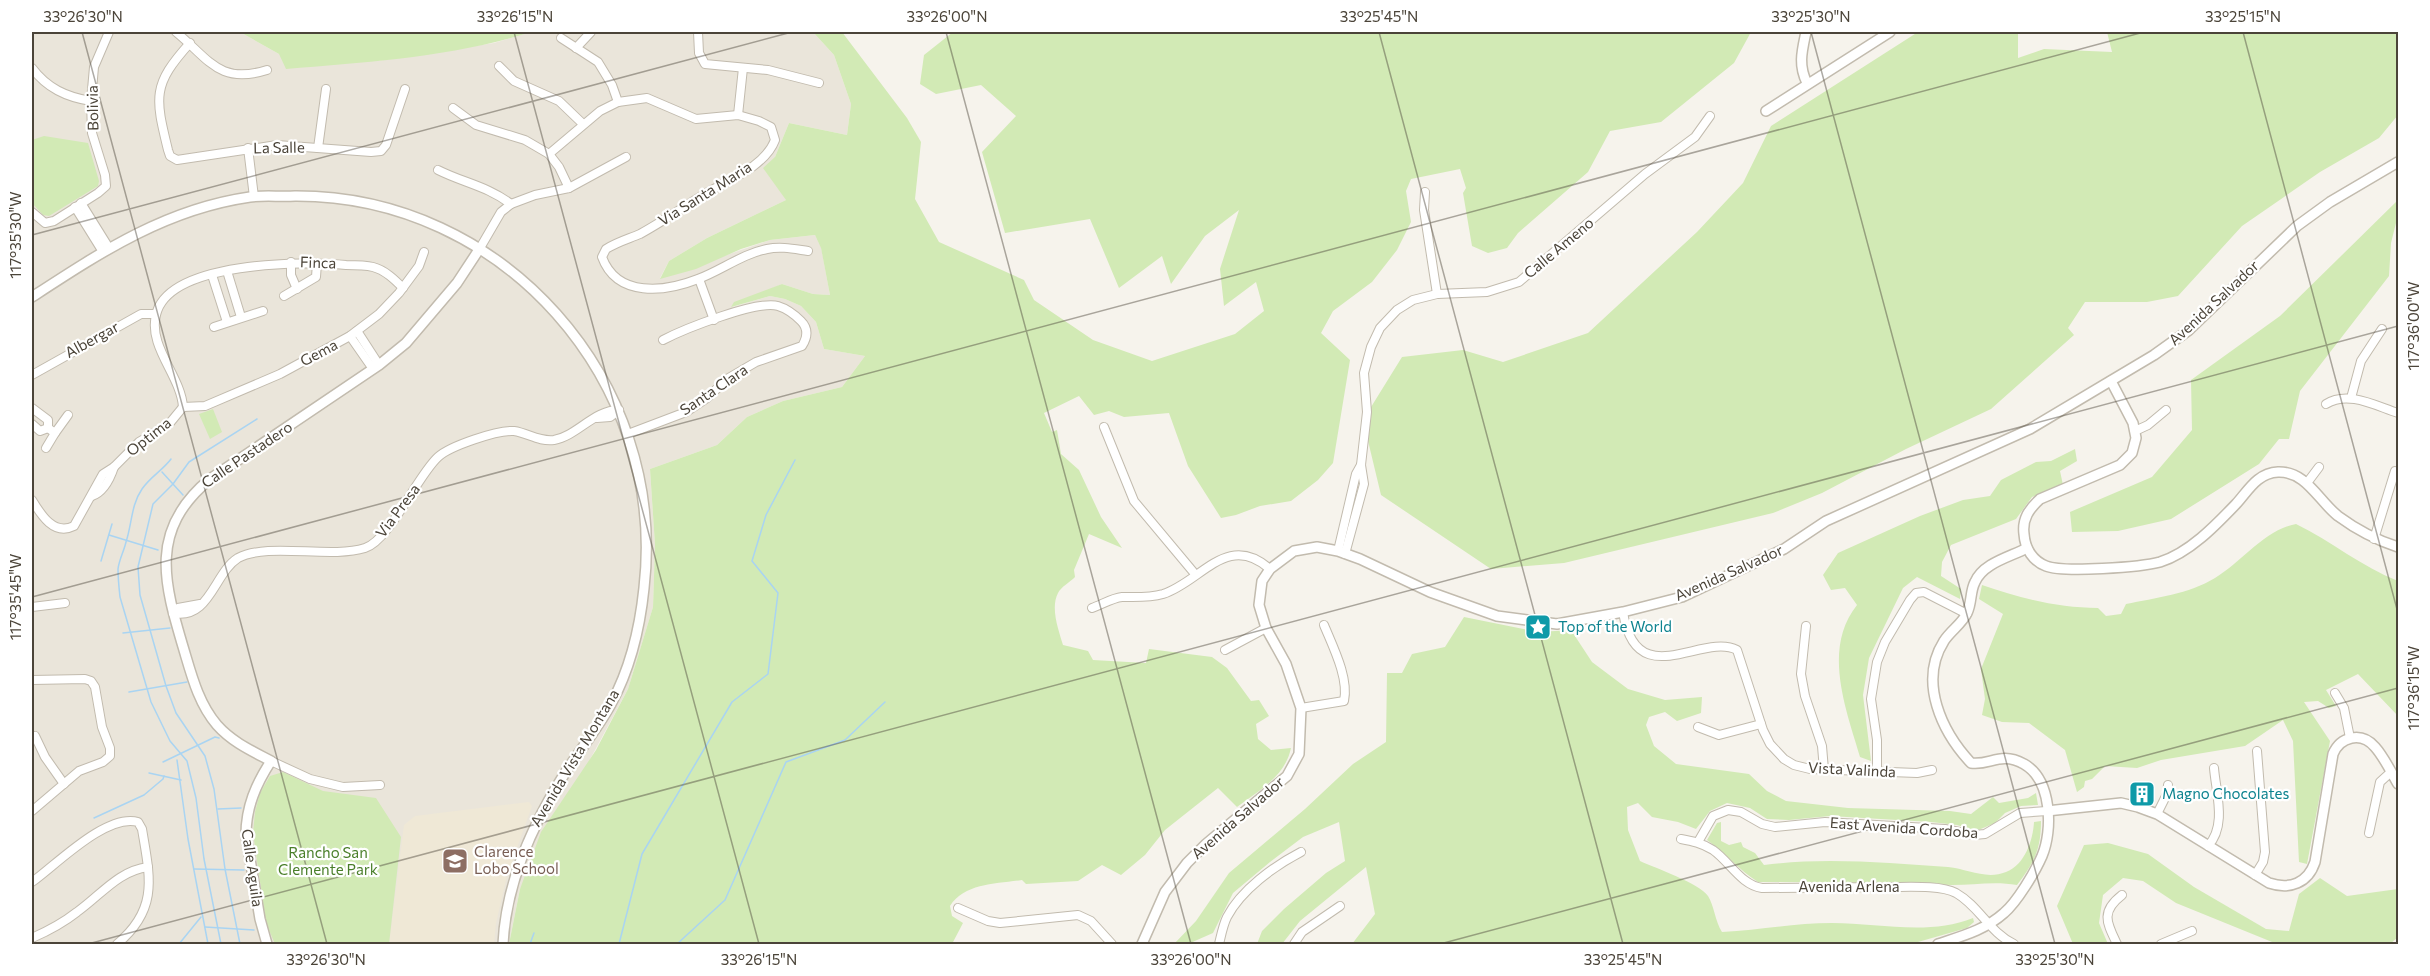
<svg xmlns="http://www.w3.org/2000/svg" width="2430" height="976" font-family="Commissioner,sans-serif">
<rect width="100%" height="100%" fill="#f6f3ec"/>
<path fill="#eae5da" d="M32,32H240L279,54L377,61L494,43L531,32H813L834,55L851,104L847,135L789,123L775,157L786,200L707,238L669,261L660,278L770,240L815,235L821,247L830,295L813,294L782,284L732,307L770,296L785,299L801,306L816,322L824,349L865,356L842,387L783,401L747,417L717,445L650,469L655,545L653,607L628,689L520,889L509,944H32Z"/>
<path fill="#efe8d6" d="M529,802L532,806L507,876L496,923L494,944H389L404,825L415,816Z"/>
<g fill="#d2eab5">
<path d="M240,32H531C453,57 368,62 286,69L279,54Z"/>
<path d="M813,32H842L907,118L921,142L915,199L939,242L1024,280L1034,300L1093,340L1152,361L1235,334L1264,311L1256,282L1224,306L1220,269L1239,210L1205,236L1171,284L1162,256L1119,288L1090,219L1005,233L982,152L1016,116L981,85L936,94L920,84L924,55L953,32H1751L1734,63L1661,122L1610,131L1588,172L1518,233L1507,248L1488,253L1472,246L1463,193L1466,188L1460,169L1411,179L1406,191L1411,222L1397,250L1372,282L1333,311L1321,333L1350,360L1333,463L1318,480L1291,501L1260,506L1236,515L1221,518L1188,466L1169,413L1124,417L1109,411L1094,415L1079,396L1044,413L1052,432L1057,430L1061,454L1079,470L1101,517L1122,548L1089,534L1074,570L1075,577C1070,582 1061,587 1058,593C1050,608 1059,631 1063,645L1088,651L1093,660L1146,663L1149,649L1212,657L1227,668L1251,701L1259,700L1269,716L1256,724L1258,739L1271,750L1291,748C1285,777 1259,790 1237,807L1218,788L1165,830L1145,855L1121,875L1102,865L1078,881L1026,884L1022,880C996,884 965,883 950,906L952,916L963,923L952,944H509L520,889L541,832L596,750L628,689L653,607L655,545L650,469L717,445L747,417L783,401L842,387L865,356L824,349L816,322L801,306L785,299L770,296L731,307L734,302L782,284L813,294L830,295L821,248L815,235L770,240L741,249L696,269L660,279L669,261L707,238L786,200L763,168L775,157L789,123L847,135L851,104L834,55Z"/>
<path d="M1918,32H2018V58L2044,49L2112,52L2107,32H2212L2215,34L2250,32H2398V115L2379,138L2320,172L2242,226L2178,296L2147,302H2085L2068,328L2074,335L1991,409L1906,449L1822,493L1773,513L1564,563L1491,569L1381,495L1363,420L1402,357L1463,350L1503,362L1588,333L1697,232L1743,183L1771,126Z"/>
<path d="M44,136L88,143L99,181L98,186L49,216L43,215L32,203V140Z"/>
<path d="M2398,200V215L2391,243L2389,276L2300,391L2289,439H2279L2259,464L2171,519L2118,531L2072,532L2070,512L2152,477L2192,430L2191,380L2280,316Z"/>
<path d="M213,409L222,432L210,439L199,414Z"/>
<path d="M2075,449L2077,461L2060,471L2063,485L2032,497L2016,519L1951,545L1942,562L1941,576L1961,589L1960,599L1917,577L1903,588L1869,658L1863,695L1871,761L1860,757C1846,709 1822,649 1857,605L1845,588L1831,590L1823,575L1838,553L1920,516L1963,500L1990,496L2001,480L2036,462L2051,461Z"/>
<path d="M2296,524C2331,541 2362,567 2398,581V716L2358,674L2326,690L2336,706L2329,708L2318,701L2304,702L2330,741L2307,864L2299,862L2293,741L2283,720L2245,746L2161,760L2137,768L2105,766L2092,779L2085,781L2084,787L2077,792L2065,750L2029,723L2002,722L1982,715L1985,699L1981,669L2003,614L1979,599L1982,585C2019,598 2058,608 2098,608L2106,616L2121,614L2126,604C2155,598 2189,594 2215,578C2242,562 2264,530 2296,524Z"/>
<path d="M1464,617L1539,632L1571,630L1592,662L1628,689L1665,700L1702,697L1701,713L1677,721L1665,712L1649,717L1646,725L1654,746L1676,764L1749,774L1767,791L1786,801L1848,808L1950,811L1971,814L1993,797L1999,803L2028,798L2036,793L2038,805L2021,806L2005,813L1995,823L1976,831L1957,825L1931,822L1830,816L1789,820L1767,819L1750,808L1727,803L1710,811L1696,829L1678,822L1652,817L1638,803L1627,807L1628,830L1640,861C1655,868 1699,883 1708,896C1714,905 1715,921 1722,932C1759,930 1795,923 1832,923C1878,923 1929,936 1973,918L1974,922L1967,928L1911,944H1352L1375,914L1366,867L1300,921L1282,944H1257L1262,931L1284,909L1326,873L1345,861L1339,822L1303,837L1270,862L1233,893L1213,933L1188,944H1174L1196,921L1229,873L1305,809L1353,764L1386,742L1387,673H1402L1412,654L1445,647Z"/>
<path d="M283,772L323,791L376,798L401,837L389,944H275L266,923L253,833L255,812L260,793L270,776Z"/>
<path d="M2041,821C2041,850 2034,863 2017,885C1995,881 1974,885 1952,885C1887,883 1823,882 1758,882C1739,870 1725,853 1707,840L1717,823L1721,822V841L1729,845L1741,842L1743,847L1755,853L1764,865C1825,857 1888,863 1948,867C1968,869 1986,880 2006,872C2025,865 2033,840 2034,822Z"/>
<path d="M2108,843L2148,854L2194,887L2266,929L2289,931L2299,894L2320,878L2347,896L2398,889V937L2390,944H2277L2176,903L2143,881L2123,878L2103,895L2099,923L2108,944H2073L2057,906L2084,845Z"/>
</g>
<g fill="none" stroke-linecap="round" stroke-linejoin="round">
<g stroke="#a9d4f2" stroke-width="1.5">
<path d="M171,459C163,470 150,477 142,489C131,505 132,524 126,542C124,551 119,560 118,569C118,578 119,588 120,597L151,702L170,741L187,761L196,798L204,859L221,944"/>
<path d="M162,472L183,495"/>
<path d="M109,535L158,550"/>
<path d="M101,561L112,524"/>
<path d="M123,633L170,628"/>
<path d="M129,692L187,682"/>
<path d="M177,760L188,839L208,944"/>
<path d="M163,762L215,737L219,738"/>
<path d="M149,773L181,780"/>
<path d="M218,809L241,808"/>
<path d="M94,818L144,795L163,779L164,776"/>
<path d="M194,869L244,870"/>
<path d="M205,927L254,930"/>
<path d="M179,944L201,917"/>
<path d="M240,944L225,869L214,789L205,756L176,713L166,686L140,595L138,567L153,504L173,484L189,462L257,419"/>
<path d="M530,944L534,933"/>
<path d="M619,944L642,854L732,702L768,674L778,593L752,561L766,515L795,460"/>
<path d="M677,944L725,900L786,762L845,740L885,702"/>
</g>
<defs>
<g id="minor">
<path d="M176,32C209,59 219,85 267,70"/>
<path d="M698,32L699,53L705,64L768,70L819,83"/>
<path d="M561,38L598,62L612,85L618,102"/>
<path d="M190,43C152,85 155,97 168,150L170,156L177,160L277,145L371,152L381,151L386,145L405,89"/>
<path d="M576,48L591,32"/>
<path d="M499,66L514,81L559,101L583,124"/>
<path d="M32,68C47,88 66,97 91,101"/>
<path d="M453,108L476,125L525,140L549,154L559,167L569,188"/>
<path d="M738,115L743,68"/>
<path d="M248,148L254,197"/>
<path d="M318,148L326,89"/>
<path d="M549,154L600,111L618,102L647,98L696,119L738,115L759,121L771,127L775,140C765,167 726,181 703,195C682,208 662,222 640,234C628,239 617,242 606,249L602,257C617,298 665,292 698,279C722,270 742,254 767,249C781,246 794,249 808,251"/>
<path d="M438,170C464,183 487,186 511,204"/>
<path d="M1425,192L1424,210L1437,294"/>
<path d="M81,203L109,248"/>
<path d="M75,207L103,252"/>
<path d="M32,212L45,223L54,221L98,193L106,186L105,175L92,133L91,101L94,67L109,32"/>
<path d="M480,248L501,212L511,204L535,195L569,188L626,157"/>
<path d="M291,262V275L297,289"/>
<path d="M227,271L241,317"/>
<path d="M212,275L227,322"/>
<path d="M699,279L714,320"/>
<path d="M284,296L316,277L317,263"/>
<path d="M214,327L263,311"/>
<path d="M357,331L379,365"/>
<path d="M350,336L373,369"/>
<path d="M32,375L141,314H156"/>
<path d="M2351,398L2361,361L2382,329"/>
<path d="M2326,404C2348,390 2376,406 2398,413"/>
<path d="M183,407C181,376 148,347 156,315C168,261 304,261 346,265C355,265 365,265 373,267C385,270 395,280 403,288"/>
<path d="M183,407L205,406L280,374L350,336L379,314L399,293L419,266L424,252"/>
<path d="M32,408L48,420V428"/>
<path d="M597,418L610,417L619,410"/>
<path d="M32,424L40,431L48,428"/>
<path d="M1104,427L1134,501L1195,574"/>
<path d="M2135,431L2148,425L2166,410"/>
<path d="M55,433L68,415"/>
<path d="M628,434L686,412L707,398L727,379L756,362L802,346C807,338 809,329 801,321C794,314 788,309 778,306C757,300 684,329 663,340"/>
<path d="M46,448L55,433L48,428"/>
<path d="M2307,483L2319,467"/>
<path d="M92,496C104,492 110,479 114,467"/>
<path d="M32,500C41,515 54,536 74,526L103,474L114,467L139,442L169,424L183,407"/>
<path d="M2374,539L2395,471"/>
<path d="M1338,551L1356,474L1361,465"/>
<path d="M1345,554L1364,484L1361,465L1367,412L1364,373L1371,347L1380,328L1397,310L1413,300L1437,294L1487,292L1519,282L1645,174L1695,137L1710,116"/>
<path d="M32,607L65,603"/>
<path d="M1092,608C1101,605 1112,598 1122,597C1136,597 1149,598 1163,594C1201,582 1227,531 1270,569"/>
<path d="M1623,612C1636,695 1702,632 1737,650L1763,730L1770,744L1784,759L1794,765L1810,769L1917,773L1932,770"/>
<path d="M173,613C210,620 214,573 238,558C268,542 330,559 365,548C390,540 417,476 438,457C450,446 497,430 514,431C528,433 539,442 554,440C577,436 594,410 619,410"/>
<path d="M173,613L178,608L200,604"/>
<path d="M1806,626L1801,674L1805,696L1822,746L1824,770"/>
<path d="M1225,650L1266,628"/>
<path d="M32,680L85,679L91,681L95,687L102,727L110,748V756L103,762L79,771L32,811"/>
<path d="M2335,693L2344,708L2350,738"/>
<path d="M1301,708L1344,701C1349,678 1333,647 1324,625"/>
<path d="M1698,727L1719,735L1761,724"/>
<path d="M35,736L45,757L64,784"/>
<path d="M271,761L310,779L343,787L380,785"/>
<path d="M1877,772V740L1871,699L1877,662L1885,642L1910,600L1916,593L1924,592L1967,614"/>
<path d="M2157,814L2167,794L2168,785"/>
<path d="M2369,833L2380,782L2391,772"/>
<path d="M1681,839C1692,841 1702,843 1713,850C1730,862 1741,885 1762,888C1805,888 1848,887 1891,887C1908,887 1941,885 1956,893C1979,906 1990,933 2014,944"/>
<path d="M1698,842L1713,816L1728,810L1741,812L1762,824L1775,827L1825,822L1945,829L1974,835L1985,834L2020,813L2047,811"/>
<path d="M2208,846C2227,826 2216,793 2214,768"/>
<path d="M2255,875L2263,862L2265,852L2257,751"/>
<path d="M32,882C55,866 106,813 138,822L142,829C150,877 159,909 117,944"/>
<path d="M958,908L988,921L1000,923L1078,915L1091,921L1112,944"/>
<path d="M32,938C48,931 63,923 77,912C101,895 118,871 148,867"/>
<path d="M1219,944C1221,936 1223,925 1227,917C1241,890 1274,866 1301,852"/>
<path d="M1294,944L1302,932L1340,906"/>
<path d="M2117,944C2107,923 2100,912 2122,895"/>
<path d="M2161,944L2192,931"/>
</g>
<g id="tertiary">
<path d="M1806,32C1802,51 1798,65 1807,83"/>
<path d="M1766,111L1890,32"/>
<path d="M32,297C101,252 166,209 250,197C265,195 280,197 295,196C503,195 668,381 644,588C640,627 630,669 611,704C598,728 580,750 565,773C532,825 506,882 503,944"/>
<path d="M2111,381L2133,423L2136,438L2132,453L2120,465L2040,499C2029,509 2022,519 2024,534C2025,549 2033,561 2046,566C2063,573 2142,567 2160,562C2189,553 2215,526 2236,504C2248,491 2257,473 2278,472C2306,471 2318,500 2338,516C2357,530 2376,540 2398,547"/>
<path d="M2047,811L2121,803L2138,807L2157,814L2269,883C2290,890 2308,883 2315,862L2333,754C2340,737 2361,731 2375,747C2384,757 2391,772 2398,784"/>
<path d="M267,944L260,919L246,835C246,807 256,784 271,761C252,751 232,742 217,725C199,704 192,677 184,650C164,583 148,530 210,479L379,365L406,343L457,283L480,248"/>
<path d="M1142,944L1165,892L1187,863L1206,844L1287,776L1299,754L1301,708L1286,664L1266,628L1259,605L1262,581L1270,569L1294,551L1317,547L1338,551L1360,559L1430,592L1497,616L1557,624L1623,612L1682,597L1784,549L1826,521L2030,429L2154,355L2189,330L2297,226L2330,202L2398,162"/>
<path d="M1938,944C1962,936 1985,930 2004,913C2017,902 2035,872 2042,856C2053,830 2052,780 2024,764C2000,751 1990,766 1971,763C1942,732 1918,682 1944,641C1950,631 1962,624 1967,613C1972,603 1970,591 1975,582C1983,563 2010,557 2027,548"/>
</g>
</defs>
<use href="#minor" stroke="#c2bbae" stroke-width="10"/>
<use href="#tertiary" stroke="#c2bbae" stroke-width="12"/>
<use href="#minor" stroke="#fff" stroke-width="8"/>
<use href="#tertiary" stroke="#fff" stroke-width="9"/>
</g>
<path fill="none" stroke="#4b4439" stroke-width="1.5" stroke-opacity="0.45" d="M82,32L327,944M514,32L759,944M946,32L1191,944M1379,32L1623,944M1811,32L2055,944M2243,32L2398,613M32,235L792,32M32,597L2144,32M88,944L2398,326M1440,944L2398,688"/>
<defs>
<symbol id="sight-square" viewBox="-11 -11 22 22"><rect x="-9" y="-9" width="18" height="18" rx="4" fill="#0f9aa8" stroke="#fff"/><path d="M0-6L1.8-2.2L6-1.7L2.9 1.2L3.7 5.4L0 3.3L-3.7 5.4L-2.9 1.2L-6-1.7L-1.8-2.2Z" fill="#fff"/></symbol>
<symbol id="building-square" viewBox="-11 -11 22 22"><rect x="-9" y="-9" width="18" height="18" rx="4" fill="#0f9aa8" stroke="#fff"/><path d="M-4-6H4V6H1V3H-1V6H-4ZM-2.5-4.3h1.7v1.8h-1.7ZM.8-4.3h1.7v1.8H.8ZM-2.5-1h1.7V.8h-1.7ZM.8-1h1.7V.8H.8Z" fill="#fff"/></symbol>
<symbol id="school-square" viewBox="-11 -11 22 22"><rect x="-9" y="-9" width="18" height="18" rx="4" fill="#8d6e63" stroke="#fff"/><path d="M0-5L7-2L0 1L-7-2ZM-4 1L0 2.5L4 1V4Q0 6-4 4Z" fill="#fff"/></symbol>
</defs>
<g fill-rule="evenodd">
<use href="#sight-square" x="1523" y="612" width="30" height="30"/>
<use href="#building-square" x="2127" y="779" width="30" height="30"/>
<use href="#school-square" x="440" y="846" width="30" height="30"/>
</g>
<g text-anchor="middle" stroke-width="4.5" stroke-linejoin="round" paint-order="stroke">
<g font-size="15" fill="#4b4439" stroke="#fff">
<text transform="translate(93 108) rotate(-91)" y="5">Bolivia</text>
<text transform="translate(279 148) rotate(-1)" y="5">La Salle</text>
<text transform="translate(705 194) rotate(-32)" y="5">Via Santa Maria</text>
<text transform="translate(1559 248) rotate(-40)" y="5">Calle Ameno</text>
<text transform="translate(318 263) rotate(2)" y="5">Finca</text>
<text transform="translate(2214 303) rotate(-43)" y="5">Avenida Salvador</text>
<text transform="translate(92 340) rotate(-29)" y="5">Albergar</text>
<text transform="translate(319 353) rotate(-28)" y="5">Gema</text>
<text transform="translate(714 390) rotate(-34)" y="5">Santa Clara</text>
<text transform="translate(149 437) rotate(-38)" y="5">Optima</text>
<text transform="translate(247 455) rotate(-34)" y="5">Calle Pastadero</text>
<text transform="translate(398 511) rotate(-53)" y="5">Via Presa</text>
<text transform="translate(1729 573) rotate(-24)" y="5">Avenida Salvador</text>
<text transform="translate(575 758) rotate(-59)" y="5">Avenida Vista Montana</text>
<text transform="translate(1852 770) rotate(3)" y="5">Vista Valinda</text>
<text transform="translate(1238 818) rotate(-41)" y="5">Avenida Salvador</text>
<text transform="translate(1904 828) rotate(4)" y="5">East Avenida Cordoba</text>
<text transform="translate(252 868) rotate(82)" y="5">Calle Aguila</text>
<text x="1849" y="892">Avenida Arlena</text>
</g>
<g font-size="15" fill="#0d838f" stroke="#fff" text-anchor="start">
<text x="1558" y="632">Top of the World</text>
<text x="2162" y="799">Magno Chocolates</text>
</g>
<g font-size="15" fill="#785e54" stroke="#fff" text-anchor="start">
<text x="474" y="857">Clarence<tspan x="474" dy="17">Lobo School</tspan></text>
</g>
<g font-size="15" fill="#4a7f2a" stroke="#fff">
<text x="328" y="858">Rancho San<tspan x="328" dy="17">Clemente Park</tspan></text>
</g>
</g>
<rect width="2430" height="976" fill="none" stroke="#ffffff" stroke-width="66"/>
<rect x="33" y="33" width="2364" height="910" fill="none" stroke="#4b4439" stroke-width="2"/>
<g font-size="15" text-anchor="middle" fill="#4b4439">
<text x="83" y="22">33°26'30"N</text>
<text x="515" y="22">33°26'15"N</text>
<text x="947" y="22">33°26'00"N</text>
<text x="1379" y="22">33°25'45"N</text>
<text x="1811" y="22">33°25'30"N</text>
<text x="2243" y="22">33°25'15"N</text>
<text transform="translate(16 235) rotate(-90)" y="5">117°35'30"W</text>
<text transform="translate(2414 326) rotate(-90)" y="5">117°36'00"W</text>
<text transform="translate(16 597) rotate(-90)" y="5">117°35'45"W</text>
<text transform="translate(2414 688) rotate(-90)" y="5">117°36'15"W</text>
<text x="326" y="965">33°26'30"N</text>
<text x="759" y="965">33°26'15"N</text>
<text x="1191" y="965">33°26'00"N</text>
<text x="1623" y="965">33°25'45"N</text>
<text x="2055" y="965">33°25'30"N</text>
</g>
</svg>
